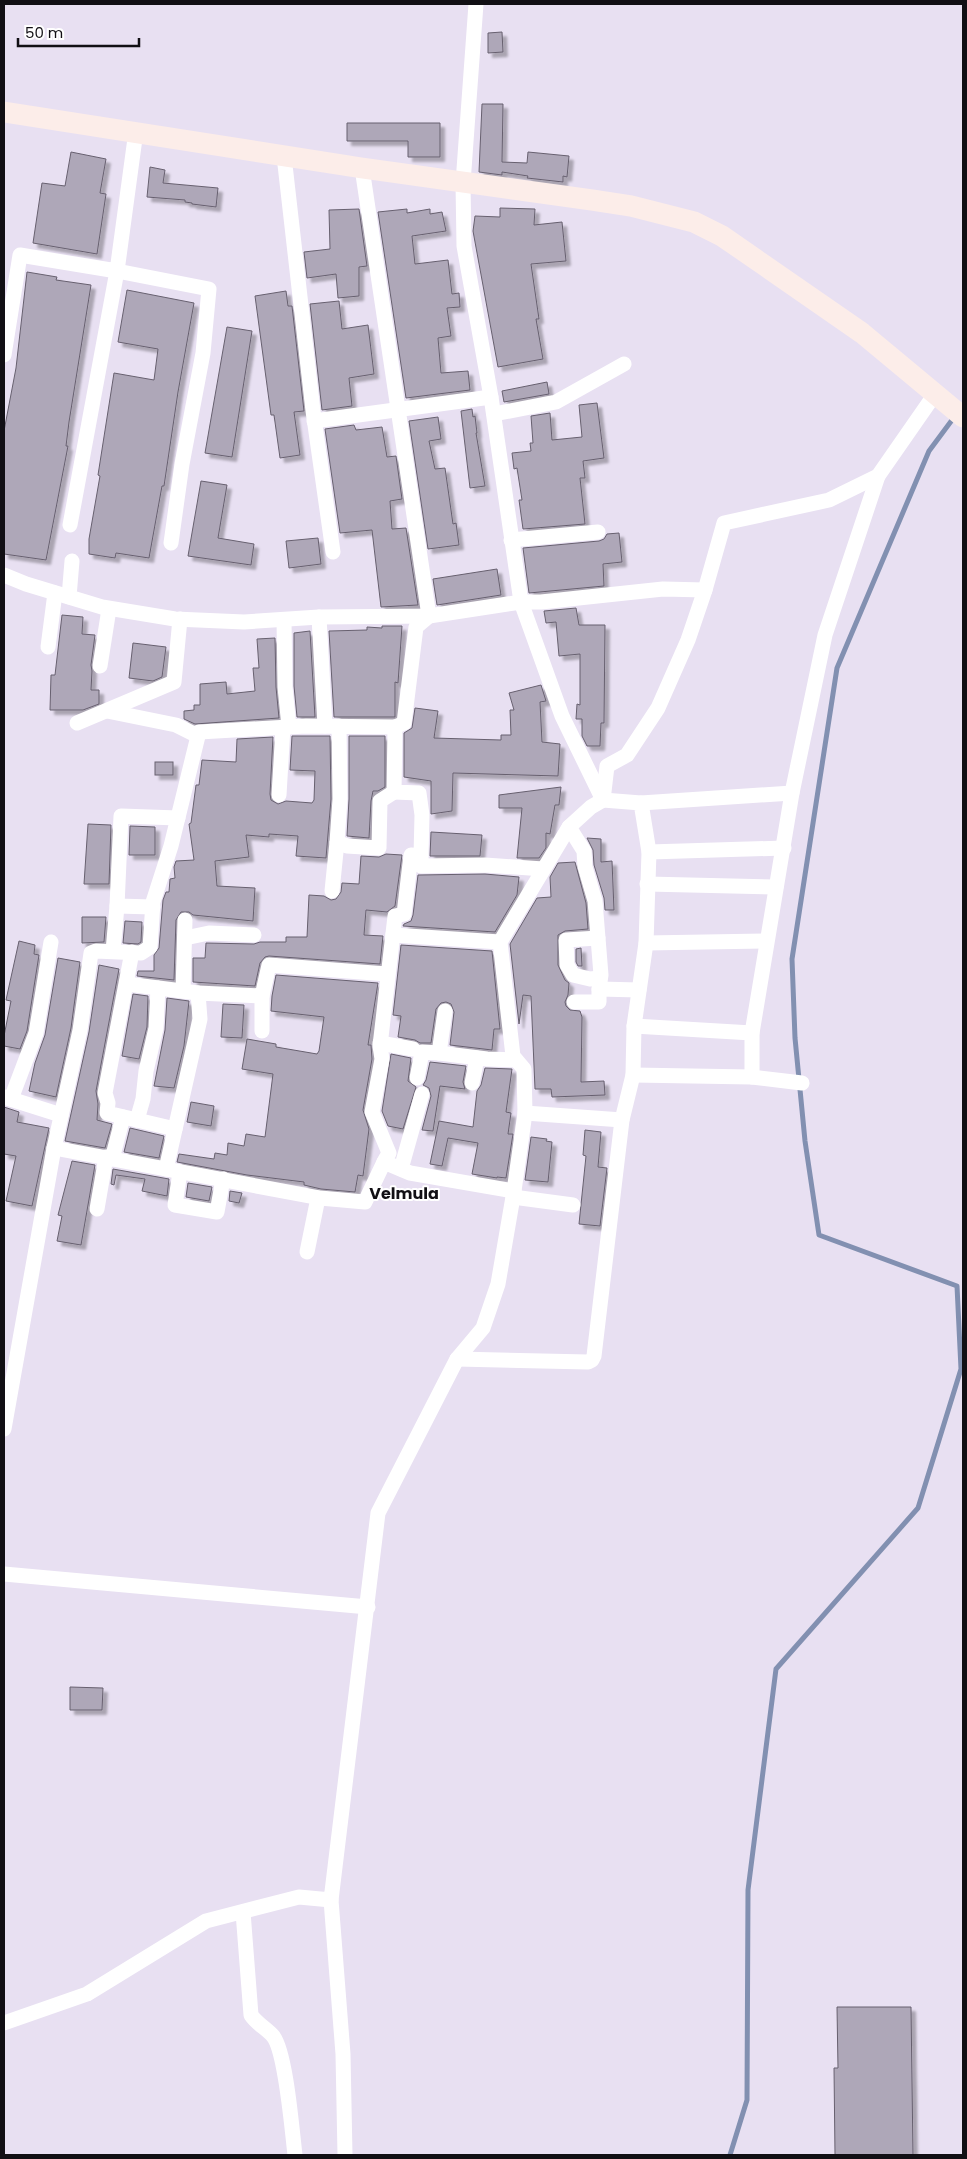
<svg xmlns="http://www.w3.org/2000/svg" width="967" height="2159" font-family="Poppins,sans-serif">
<defs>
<filter id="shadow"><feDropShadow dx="4.5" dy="4.5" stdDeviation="1" flood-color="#0004"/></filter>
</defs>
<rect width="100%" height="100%" fill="#e8e0f2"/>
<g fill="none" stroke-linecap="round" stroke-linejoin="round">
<path stroke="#8290b1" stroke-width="5" d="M730,2155L747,2100L748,1890L776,1669L918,1508L961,1369L957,1286L819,1235L805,1141L795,1038L792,959L837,668L929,451L955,416"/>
</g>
<g fill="#aea7b8" stroke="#67606f" filter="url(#shadow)">
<path d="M502,32L503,52L488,53V33Z"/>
<path d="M482,104H503L502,162L527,163L528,152L569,156L567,177L563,176V182L527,178L528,176L502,172V175L479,172Z"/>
<path d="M347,123H440V157H408V141H347Z"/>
<path d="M71,152L106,159L100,193L106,194L97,254L33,243L42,183L65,186Z"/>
<path d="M150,167L165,170L163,183L218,188L216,207L192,204V203L185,202V200L147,197Z"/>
<path d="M500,208L535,209L534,225L562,222L566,261L531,264L539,319H536L543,359L498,367L473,231L475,216L500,217Z"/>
<path d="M359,209L367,266L359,267V296L338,298L336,274L307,278L304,252L330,249L329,210Z"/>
<path d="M407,209V213L430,209V214L442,212L446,231L412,236L415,264L448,260L452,294L459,293L460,307L447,308L451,336L438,338L441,373L468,371L470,390L406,398L378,212Z"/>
<path d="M27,272L57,277L56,280L91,285L69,422L66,446H68L46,560L4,554V431L16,368Z"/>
<path d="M127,290L194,303L178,392L164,486H162L149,558L116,553L115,558L89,554V539L100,476L98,475L114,373L154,380L158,349L118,342Z"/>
<path d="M286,291L288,306H292L304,411L294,412L300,455L280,458L274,415H271L255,296Z"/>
<path d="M339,301L342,329L368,325L374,374L349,378L352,406L322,410L310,304Z"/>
<path d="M227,327L252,331L232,457L205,453Z"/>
<path d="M547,382L549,394L504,402L502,391Z"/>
<path d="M597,403L604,458L583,461L585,478H580L585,524L523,529L519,500H522L517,468L514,469L512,453L531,451L530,443H533L531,416L550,413L552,440L582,437L579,405Z"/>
<path d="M472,409L473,417L475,416L477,433H476L485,486L470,488L461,411Z"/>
<path d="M438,417L441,439L429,441L435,469L445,468L453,524L456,523L459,545L428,549L409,421Z"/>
<path d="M354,425L356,430L382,427L387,457L396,456L402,499L390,501L392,529L406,528L418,605L381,607L372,530L340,533L325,429Z"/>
<path d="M201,481L227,485L218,538L254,544L251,565L188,556Z"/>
<path d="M619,533L622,562L603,564L604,586L529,593L523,548L599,541L604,539L607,534Z"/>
<path d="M318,538L321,564L289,568L286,541Z"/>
<path d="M497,569L501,595L437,605L433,579Z"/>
<path d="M576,608L579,625H605L604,723H601L600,746H587L582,736V719H576L577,704L580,705V654L559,656L556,622L546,623L544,611Z"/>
<path d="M62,615L83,617L82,634L95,635L91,665L92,671L91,690H99V704L83,710H50L51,675H55Z"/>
<path d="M382,626H402L398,683L395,682V717H334L329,631L367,630V627L382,628Z"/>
<path d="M310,631L315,717H297L294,686V633Z"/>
<path d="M275,638L276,687L279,718L195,724L184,719V711L194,710V705H200V684L226,682L227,694L255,691L253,668H259L257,639Z"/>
<path d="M133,643L166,647L162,677L153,681L129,678Z"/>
<path d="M541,685L546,701L540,702L542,742L560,744L558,776L453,773L452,811L431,814V781L404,777V733L412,728L415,708L438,711L434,738L501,740V735H511L510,710H514L509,693Z"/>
<path d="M292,736H330L331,799L326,858L296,856L298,836L269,834V837L246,835L249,857L215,861L217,886L255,888L253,921L193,915L189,912H181L176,920L174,980L137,976L138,971H154V955L159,948L163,900L166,892H169L170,879L175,878L174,867L176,861L194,860L189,824L191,823L196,785H199L202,760L236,762L237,739L273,737L270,794L271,800L278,804L286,801L312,803L314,800L315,771L290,770Z"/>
<path d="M349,736H385V787L378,791H373L371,801L369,838L347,836L349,799Z"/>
<rect x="155" y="762" width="18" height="13"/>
<path d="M561,787L559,805H555L550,834L546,833V848L539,858H517L522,808H499V795Z"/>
<path d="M88,824L111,825L109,884H84Z"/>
<path d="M130,826L155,827V855H129Z"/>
<path d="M431,832L482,835L480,856H430Z"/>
<path d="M587,838L601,839V862L612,861L614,910H605L604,898L594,865L593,850Z"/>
<path d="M386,854L402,855L395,906L387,912L366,910L364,935L383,936L380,964L269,956L265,957L260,963L255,986L193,982V958H205L206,943L254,944L260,942H286V937H307L309,895L324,896L331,900L336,899L341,892L342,883L359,884L361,856L379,857Z"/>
<path d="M575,862L586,903L588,929L565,931L558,935V965L565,980L569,983L568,995L565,1002L566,1006L570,1010L580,1011L582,1017L581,1082L604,1081L605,1095L552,1097L551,1089H535L531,996L523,995L519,1024L510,944L537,898L551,897L550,877L558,863Z"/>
<path d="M485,874L519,877L517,895L495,932L403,926L404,924L411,921L413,915L418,875Z"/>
<path d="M82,917H106L104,942L82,943Z"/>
<path d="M125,921L142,922L141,942L138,944L123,943Z"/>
<path d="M19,941L35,945L34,954L39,955L27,1031L20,1049L4,1046V1036L11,1001L6,1000Z"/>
<path d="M401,945L492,951L500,1029H494L492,1050L450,1045L454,1012L451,1004L446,1002L441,1003L436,1009L431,1043H420L415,1040L398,1037L401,1016L393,1015Z"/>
<path d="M581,948L582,966H578L576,962V949Z"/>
<path d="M58,958L80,962L71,1028L56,1097L29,1091L35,1063L45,1035Z"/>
<path d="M99,965L119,969L96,1091L98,1104L97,1120L112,1124L105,1148L65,1141L89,1032Z"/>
<path d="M276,975L378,983L368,1045H371L372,1059L363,1110L369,1129L363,1176L358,1175L355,1192L321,1189L304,1185V1182L247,1175L177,1162L179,1154L214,1159L215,1153L227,1155L228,1143L244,1146L246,1134L265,1137L273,1074L242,1069L247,1039L276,1044V1047L317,1054L319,1051L324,1017L271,1011L272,996Z"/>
<path d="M133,994L148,996L147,1027L139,1059L122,1056Z"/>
<path d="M167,998L189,1001L184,1046L174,1088L154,1086L165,1030Z"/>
<path d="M223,1004L244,1005L242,1038L221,1037Z"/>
<path d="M391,1054L411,1058L408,1081L416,1087L403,1129L388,1126L382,1111Z"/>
<path d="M430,1062L466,1066L463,1082L465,1089L440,1086L433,1131L422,1130L431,1096L429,1088L423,1085L426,1080Z"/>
<path d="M485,1068L512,1069L506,1112L511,1113L508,1134H513L506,1178L497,1177V1178L472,1174L478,1143L448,1138L442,1166L430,1164L439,1121L473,1127L477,1091L481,1085Z"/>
<path d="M191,1102L214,1106L211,1126L187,1122Z"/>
<path d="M4,1107L19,1112L17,1122L49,1128L32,1206L6,1201L16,1156L4,1154Z"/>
<path d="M130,1128L164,1136L159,1158L124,1152Z"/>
<path d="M585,1130L601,1132L598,1167L607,1168L600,1226L579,1224L586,1156L583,1155Z"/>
<path d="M531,1137L547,1139L546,1141L552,1142L548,1182L525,1180Z"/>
<path d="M72,1161L95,1165L81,1245L57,1241L62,1216L58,1215Z"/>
<path d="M113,1169L169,1179L167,1196L142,1191L145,1179L116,1175L114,1185L111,1184Z"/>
<path d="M188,1183L212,1187L209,1201L186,1197Z"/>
<path d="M230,1191L242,1193L239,1203L229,1201Z"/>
<path d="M70,1687L103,1688L102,1710H70Z"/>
<path d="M837,2007H911L913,2155H835L834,2068H838Z"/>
</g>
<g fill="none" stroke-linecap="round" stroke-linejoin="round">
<g stroke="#fff" stroke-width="15">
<path d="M284,156L313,411L333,552"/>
<path d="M362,168L429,616L416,627L404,723L395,727L394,792L419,793L422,815L421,856L411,855L404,914L395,916L380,1046L382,1059L372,1112L389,1153L384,1162"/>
<path d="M4,355L20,255L117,271L136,131"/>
<path d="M494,414L556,402L624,364"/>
<path d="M314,421L491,397"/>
<path d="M70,525L117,271L209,289L203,353L182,464L171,543"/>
<path d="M511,540L598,532"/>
<path d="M4,575L26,584L102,607L175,619L244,622L319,617L429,616L521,602H541L663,589L705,590"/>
<path d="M69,597L72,561"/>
<path d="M319,617L325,726"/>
<path d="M284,620L285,687L289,727"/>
<path d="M48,647L55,593"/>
<path d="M100,666L109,609"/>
<path d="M107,711L176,725L198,736"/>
<path d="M77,723L174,682L180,619"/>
<path d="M339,726L340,799L337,842L347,846L379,848L380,801L394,792"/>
<path d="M279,795L283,727"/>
<path d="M641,803L792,793"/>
<path d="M569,827L584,851L585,867L595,901L601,975L599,989L639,990"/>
<path d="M649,852L784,848"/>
<path d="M421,856V866L485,865L543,869"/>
<path d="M647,884L776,887"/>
<path d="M332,891L337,842"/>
<path d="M153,907L117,906L121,816L178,818"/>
<path d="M393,935L500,942"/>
<path d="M185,938L209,933L254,935"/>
<path d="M598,938L566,940L567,965L573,975L590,979L600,978"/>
<path d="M646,943L766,941"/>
<path d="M113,951L117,906"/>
<path d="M132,952L105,1093L108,1103L107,1113L175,1129"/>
<path d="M127,984L198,993"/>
<path d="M183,991L185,920"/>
<path d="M262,996V1031"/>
<path d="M574,1002H599V989"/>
<path d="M445,1011L439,1053L487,1059L516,1060"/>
<path d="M634,1026L752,1033"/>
<path d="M380,1043L413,1049"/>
<path d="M633,1075L752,1077"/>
<path d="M417,1078L422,1052L439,1053"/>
<path d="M472,1083L477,1058"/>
<path d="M802,1083L752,1077V1033L792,793L825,635L878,476"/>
<path d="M4,1097L61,1115"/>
<path d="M11,1099L36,1033L51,942"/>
<path d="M525,1113L622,1120"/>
<path d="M137,1120L143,1099L146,1071L156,1028L158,988"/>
<path d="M54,1148L320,1198L365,1202L384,1162L410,1173L514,1191"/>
<path d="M112,1159L123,1117"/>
<path d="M166,1169L200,1019L198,993L262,996L269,965L387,974"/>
<path d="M401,1169L422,1094"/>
<path d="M180,1172L175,1205L217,1212L223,1179"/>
<path d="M513,1197L573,1205"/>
<path d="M97,1209L106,1157"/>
<path d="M307,1252L318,1198"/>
<path d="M457,1359L588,1362L592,1360L594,1356L622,1120L633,1075L634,1026L646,943L649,852L641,803L603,800L562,716L521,602L491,397L464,246L463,183L476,4"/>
<path d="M4,1429L54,1148L80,1030L91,953L96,951L141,953L150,947L153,902L171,846L199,732L306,726L395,727"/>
<path d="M4,1574L368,1607"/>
<path d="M331,1900L343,2054L345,2155"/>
<path d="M243,1912L251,2015C257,2024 266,2028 273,2036C286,2052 292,2131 295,2155"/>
<path d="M4,2023L87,1994L206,1921L299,1897L331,1900L378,1513L457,1359L483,1328L498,1284L514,1191L525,1113L524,1069L513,1056L500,942L569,827L591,807L603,800L607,766L627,755L658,708L688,640L705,590L724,523L829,500L878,476L935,394"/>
</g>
<path stroke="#fcede9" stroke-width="21" d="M4,112L362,168L592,200L631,206L694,222L722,236L862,333L963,417"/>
</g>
<g text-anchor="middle" stroke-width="4" stroke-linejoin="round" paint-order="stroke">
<g font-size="16" font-weight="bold" fill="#110f14" stroke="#fff">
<text x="404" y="1199">Velmula</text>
</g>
</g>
<rect width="967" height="2159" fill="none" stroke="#110f14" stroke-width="10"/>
<path d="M18 38v8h121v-8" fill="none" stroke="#110f14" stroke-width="2.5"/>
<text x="25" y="38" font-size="15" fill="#110f14" stroke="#ffffff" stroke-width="4" paint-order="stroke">50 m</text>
</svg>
